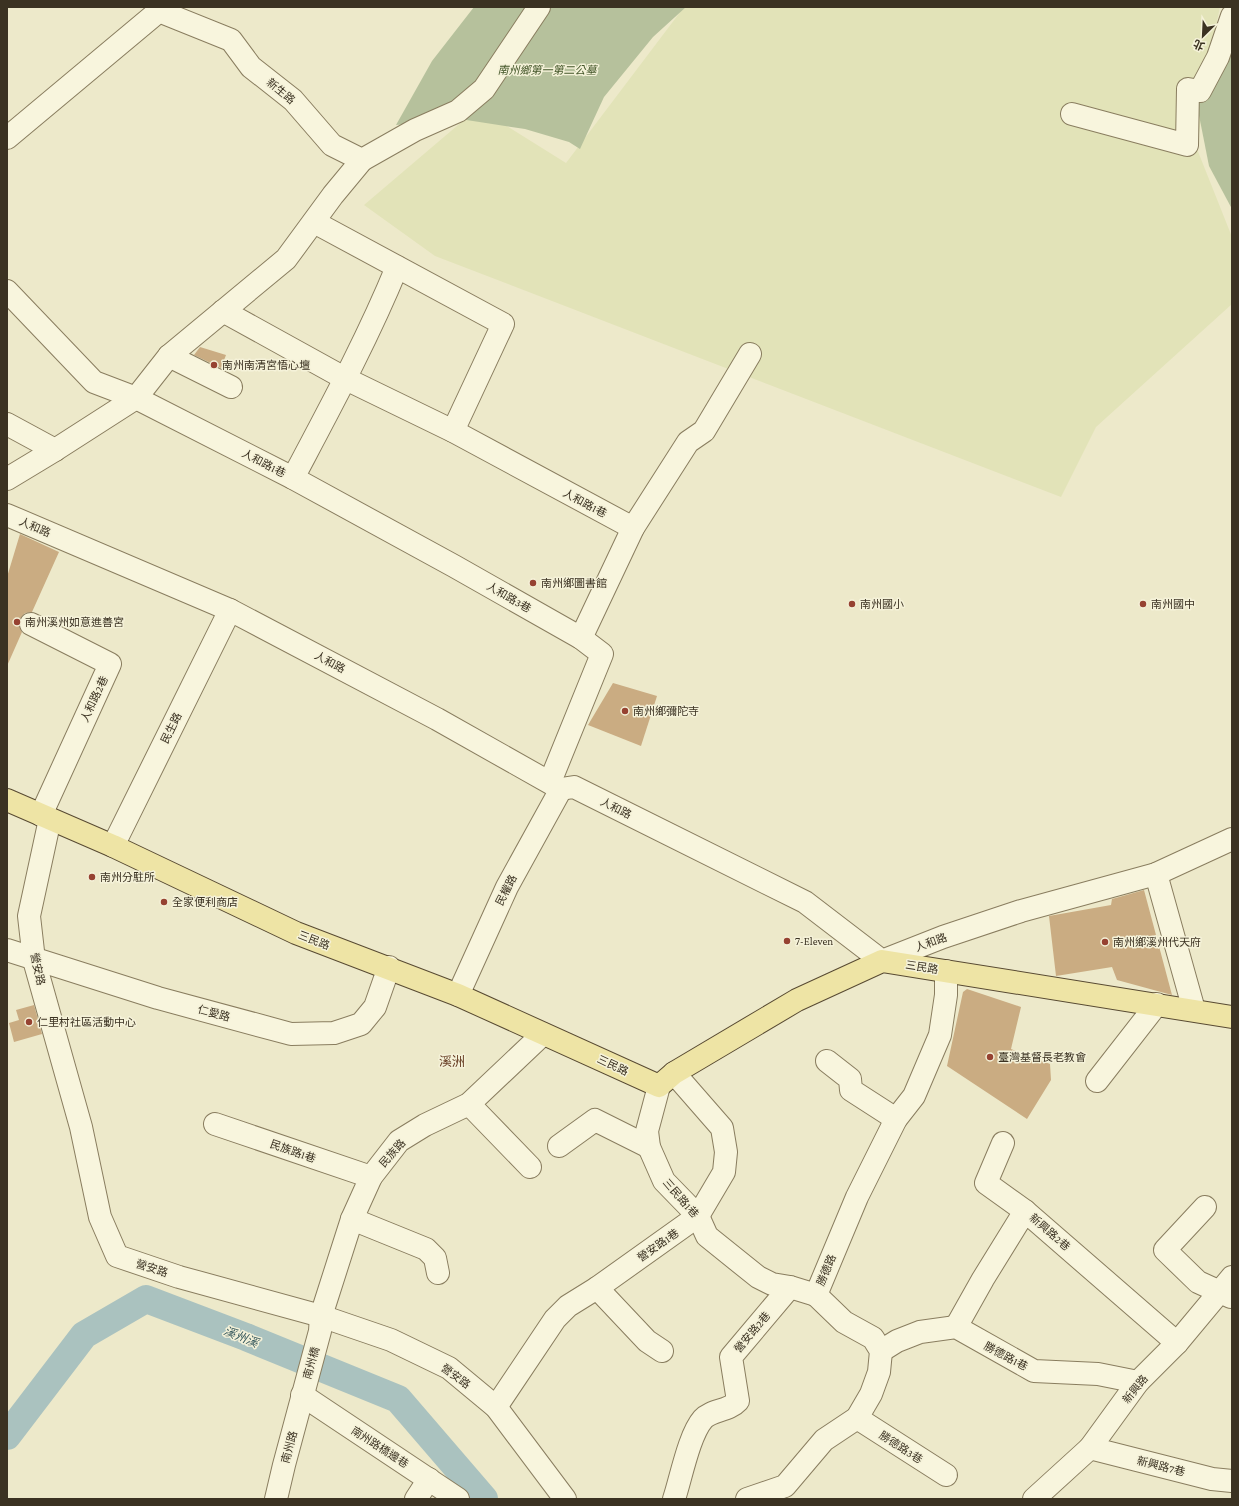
<svg xmlns="http://www.w3.org/2000/svg" width="1239" height="1506" font-family="'Crimson Pro','Noto Sans TC',serif">
<rect width="100%" height="100%" fill="#ede9ca"/>
<path fill="#e2e3b8" d="M684,7H1220L1210,53L1197,149L1232,237V304L1096,427L1061,497L435,256L364,205L478,108L566,163Z"/>
<g fill="#b6c19c">
<path d="M474,7H686L653,37L604,97L580,149L569,142L525,129L460,119L396,125L432,61Z"/>
<path d="M1232,9V209L1209,166L1196,100Z"/>
</g>
<g fill="none" stroke-linecap="round" stroke-linejoin="round">
<path stroke="#aac2bf" stroke-width="28" d="M7,1436L84,1335L146,1299L246,1337L398,1399L484,1499"/>
</g>
<g fill="#caac82">
<path d="M200,347L226,355L221,368L194,355Z"/>
<path d="M20,534L59,552L32,612L25,613L20,619L19,625L22,632L7,666V577Z"/>
<path d="M613,683L657,696L641,746L588,725Z"/>
<path d="M1144,890L1172,995L1117,980L1112,967L1056,976L1049,916L1111,905L1112,899Z"/>
<path d="M967,989L1021,1007L1011,1049L1050,1064L1051,1080L1027,1119L947,1066L963,992Z"/>
<path d="M34,1005L42,1034L14,1042L9,1023L19,1020L16,1010Z"/>
</g>
<g fill="none" stroke-linecap="round" stroke-linejoin="round">
<defs>
<g id="minor">
<path d="M1072,114L1187,145L1188,89L1200,91L1218,57L1232,16"/>
<path d="M7,138L159,11L231,40L251,67L293,100L332,145L362,160L415,130L458,111L484,89L539,7"/>
<path d="M314,222L503,324L453,431"/>
<path d="M7,291L94,382L136,398L293,478L454,566L581,638L602,654L550,782"/>
<path d="M223,311L346,379L453,431L633,528"/>
<path d="M169,356L231,387"/>
<path d="M7,424L55,450"/>
<path d="M293,478C330,408 367,340 397,267"/>
<path d="M7,479L55,450L136,398L169,356L286,259L333,195L362,160"/>
<path d="M7,515L230,610L437,719L561,789L574,787L805,902L882,961L943,937L1021,911L1156,874L1232,839"/>
<path d="M31,624L110,664L41,815"/>
<path d="M581,638L633,528L688,442L704,431L750,354"/>
<path d="M50,819L29,916L34,960L81,1127L100,1217L117,1256L179,1277L321,1316L391,1340L449,1368L496,1407L565,1499"/>
<path d="M113,846L230,610"/>
<path d="M1156,874L1194,1010"/>
<path d="M7,950L158,998L291,1034L334,1033L361,1024L375,1007L389,967"/>
<path d="M458,995L507,887L561,789"/>
<path d="M827,1061L850,1079L851,1090L896,1119"/>
<path d="M1097,1081L1157,1004"/>
<path d="M659,1086L647,1131L649,1147L664,1181L698,1216L707,1236L758,1277L772,1284L790,1287L816,1295"/>
<path d="M469,1104L530,1167"/>
<path d="M215,1124L371,1177"/>
<path d="M1003,1143L986,1183L1025,1211"/>
<path d="M559,1146L595,1120L649,1147"/>
<path d="M1205,1207L1165,1250L1198,1282L1231,1297"/>
<path d="M352,1219L426,1249L435,1258L438,1273"/>
<path d="M597,1288L647,1341L662,1351"/>
<path d="M956,1327L983,1279L1025,1211L1177,1343"/>
<path d="M881,1351L897,1341L920,1332L956,1327L1034,1371L1098,1374L1138,1382"/>
<path d="M302,1395L458,1499"/>
<path d="M496,1407L555,1319L568,1306L597,1288L698,1216L724,1172L726,1152L722,1128L674,1073"/>
<path d="M857,1418L946,1475"/>
<path d="M1090,1448L1212,1479L1232,1481"/>
<path d="M276,1499L284,1465L320,1331L321,1316L352,1219L371,1177L399,1141L425,1125L469,1104L543,1034"/>
<path d="M416,1499L429,1479"/>
<path d="M674,1499C681,1478 689,1435 703,1419C711,1410 729,1411 738,1401L731,1357L790,1287"/>
<path d="M747,1499L785,1486L824,1440L857,1418L871,1394L879,1372L881,1351L873,1338L844,1322L816,1295L857,1197L896,1119L914,1096L940,1035L946,995V971"/>
<path d="M1034,1499L1090,1448L1138,1382L1177,1343L1232,1277"/>
</g>
<path id="major" d="M7,800L113,846L296,933L458,995L659,1086L674,1073L797,1000L882,961L1232,1017"/>
</defs>
<use href="#minor" stroke="#897d5f" stroke-width="24"/>
<use href="#major" stroke="#584a32" stroke-width="24"/>
<use href="#minor" stroke="#f8f5dd" stroke-width="22"/>
<use href="#major" stroke="#eee4a5" stroke-width="22"/>
</g>
<g fill="#964231" stroke="#f5f2d9" stroke-width="1.5">
<circle cx="214" cy="365" r="4"/>
<circle cx="533" cy="583" r="4"/>
<circle cx="852" cy="604" r="4"/>
<circle cx="1143" cy="604" r="4"/>
<circle cx="17" cy="622" r="4"/>
<circle cx="625" cy="711" r="4"/>
<circle cx="92" cy="877" r="4"/>
<circle cx="164" cy="902" r="4"/>
<circle cx="787" cy="941" r="4"/>
<circle cx="1105" cy="942" r="4"/>
<circle cx="29" cy="1022" r="4"/>
<circle cx="990" cy="1057" r="4"/>
</g>
<g text-anchor="middle" stroke-width="3" stroke-linejoin="round" paint-order="stroke">
<g font-size="11" font-style="italic" fill="#435629" stroke="#f5f2d9">
<text x="547" y="74">南州鄉第一第二公墓</text>
</g>
<g font-size="11" fill="#3b3222" stroke="#f5f2d9">
<text transform="translate(281 91) rotate(40)" y="4">新生路</text>
<text transform="translate(264 463) rotate(27)" y="4">人和路1巷</text>
<text transform="translate(585 503) rotate(28)" y="4">人和路1巷</text>
<text transform="translate(35 527) rotate(23)" y="4">人和路</text>
<text transform="translate(509 597) rotate(30)" y="4">人和路3巷</text>
<text transform="translate(330 662) rotate(28)" y="4">人和路</text>
<text transform="translate(94 699) rotate(-65)" y="4">人和路2巷</text>
<text transform="translate(171 728) rotate(-64)" y="4">民生路</text>
<text transform="translate(616 808) rotate(26)" y="4">人和路</text>
<text transform="translate(506 890) rotate(-63)" y="4">民權路</text>
<text transform="translate(314 940) rotate(21)" y="4">三民路</text>
<text transform="translate(931 942) rotate(-20)" y="4">人和路</text>
<text transform="translate(922 967) rotate(9)" y="4">三民路</text>
<text transform="translate(38 969) rotate(77)" y="4">營安路</text>
<text transform="translate(214 1013) rotate(15)" y="4">仁愛路</text>
<text transform="translate(613 1065) rotate(25)" y="4">三民路</text>
<text transform="translate(293 1151) rotate(19)" y="4">民族路1巷</text>
<text transform="translate(392 1153) rotate(-48)" y="4">民族路</text>
<text transform="translate(681 1198) rotate(49)" y="4">三民路1巷</text>
<text transform="translate(1050 1232) rotate(41)" y="4">新興路2巷</text>
<text transform="translate(658 1245) rotate(-35)" y="4">營安路1巷</text>
<text transform="translate(152 1268) rotate(18)" y="4">營安路</text>
<text transform="translate(826 1270) rotate(-67)" y="4">勝德路</text>
<text transform="translate(752 1332) rotate(-50)" y="4">營安路2巷</text>
<text transform="translate(1006 1356) rotate(28)" y="4">勝德路1巷</text>
<text transform="translate(311 1363) rotate(-74)" y="4">南州橋</text>
<text transform="translate(456 1376) rotate(36)" y="4">營安路</text>
<text transform="translate(1135 1389) rotate(-51)" y="4">新興路</text>
<text transform="translate(289 1447) rotate(-75)" y="4">南州路</text>
<text transform="translate(380 1447) rotate(33)" y="4">南州路橋邊巷</text>
<text transform="translate(901 1447) rotate(33)" y="4">勝德路3巷</text>
<text transform="translate(1161 1466) rotate(14)" y="4">新興路7巷</text>
</g>
<g font-size="11" fill="#3b3222" stroke="#f5f2d9" text-anchor="start">
<text x="222" y="369">南州南清宮悟心壇</text>
<text x="541" y="587">南州鄉圖書館</text>
<text x="860" y="608">南州國小</text>
<text x="1151" y="608">南州國中</text>
<text x="25" y="626">南州溪州如意進善宮</text>
<text x="633" y="715">南州鄉彌陀寺</text>
<text x="100" y="881">南州分駐所</text>
<text x="172" y="906">全家便利商店</text>
<text x="795" y="945">7-Eleven</text>
<text x="1113" y="946">南州鄉溪州代天府</text>
<text x="37" y="1026">仁里村社區活動中心</text>
<text x="998" y="1061">臺灣基督長老教會</text>
</g>
<g font-size="12" font-style="italic" fill="#32555a" stroke="#f5f2d9">
<text transform="translate(241 1337) rotate(22)" y="4">溪州溪</text>
</g>
<g font-size="13" fill="#663d23" stroke="#f5f2d9">
<text x="452" y="1066">溪洲</text>
</g>
</g>
<rect width="1239" height="1506" fill="none" stroke="#3b3222" stroke-width="16"/>
<g transform="translate(1203 36) rotate(204)" stroke="#f5f2d9" stroke-width="3" paint-order="stroke">
<path d="M0-3L7 15L0 10L-7 15Z" fill="#3b3222"/>
<text y="-6" font-size="11" font-weight="bold" text-anchor="middle" fill="#3b3222">北</text>
</g>
</svg>
